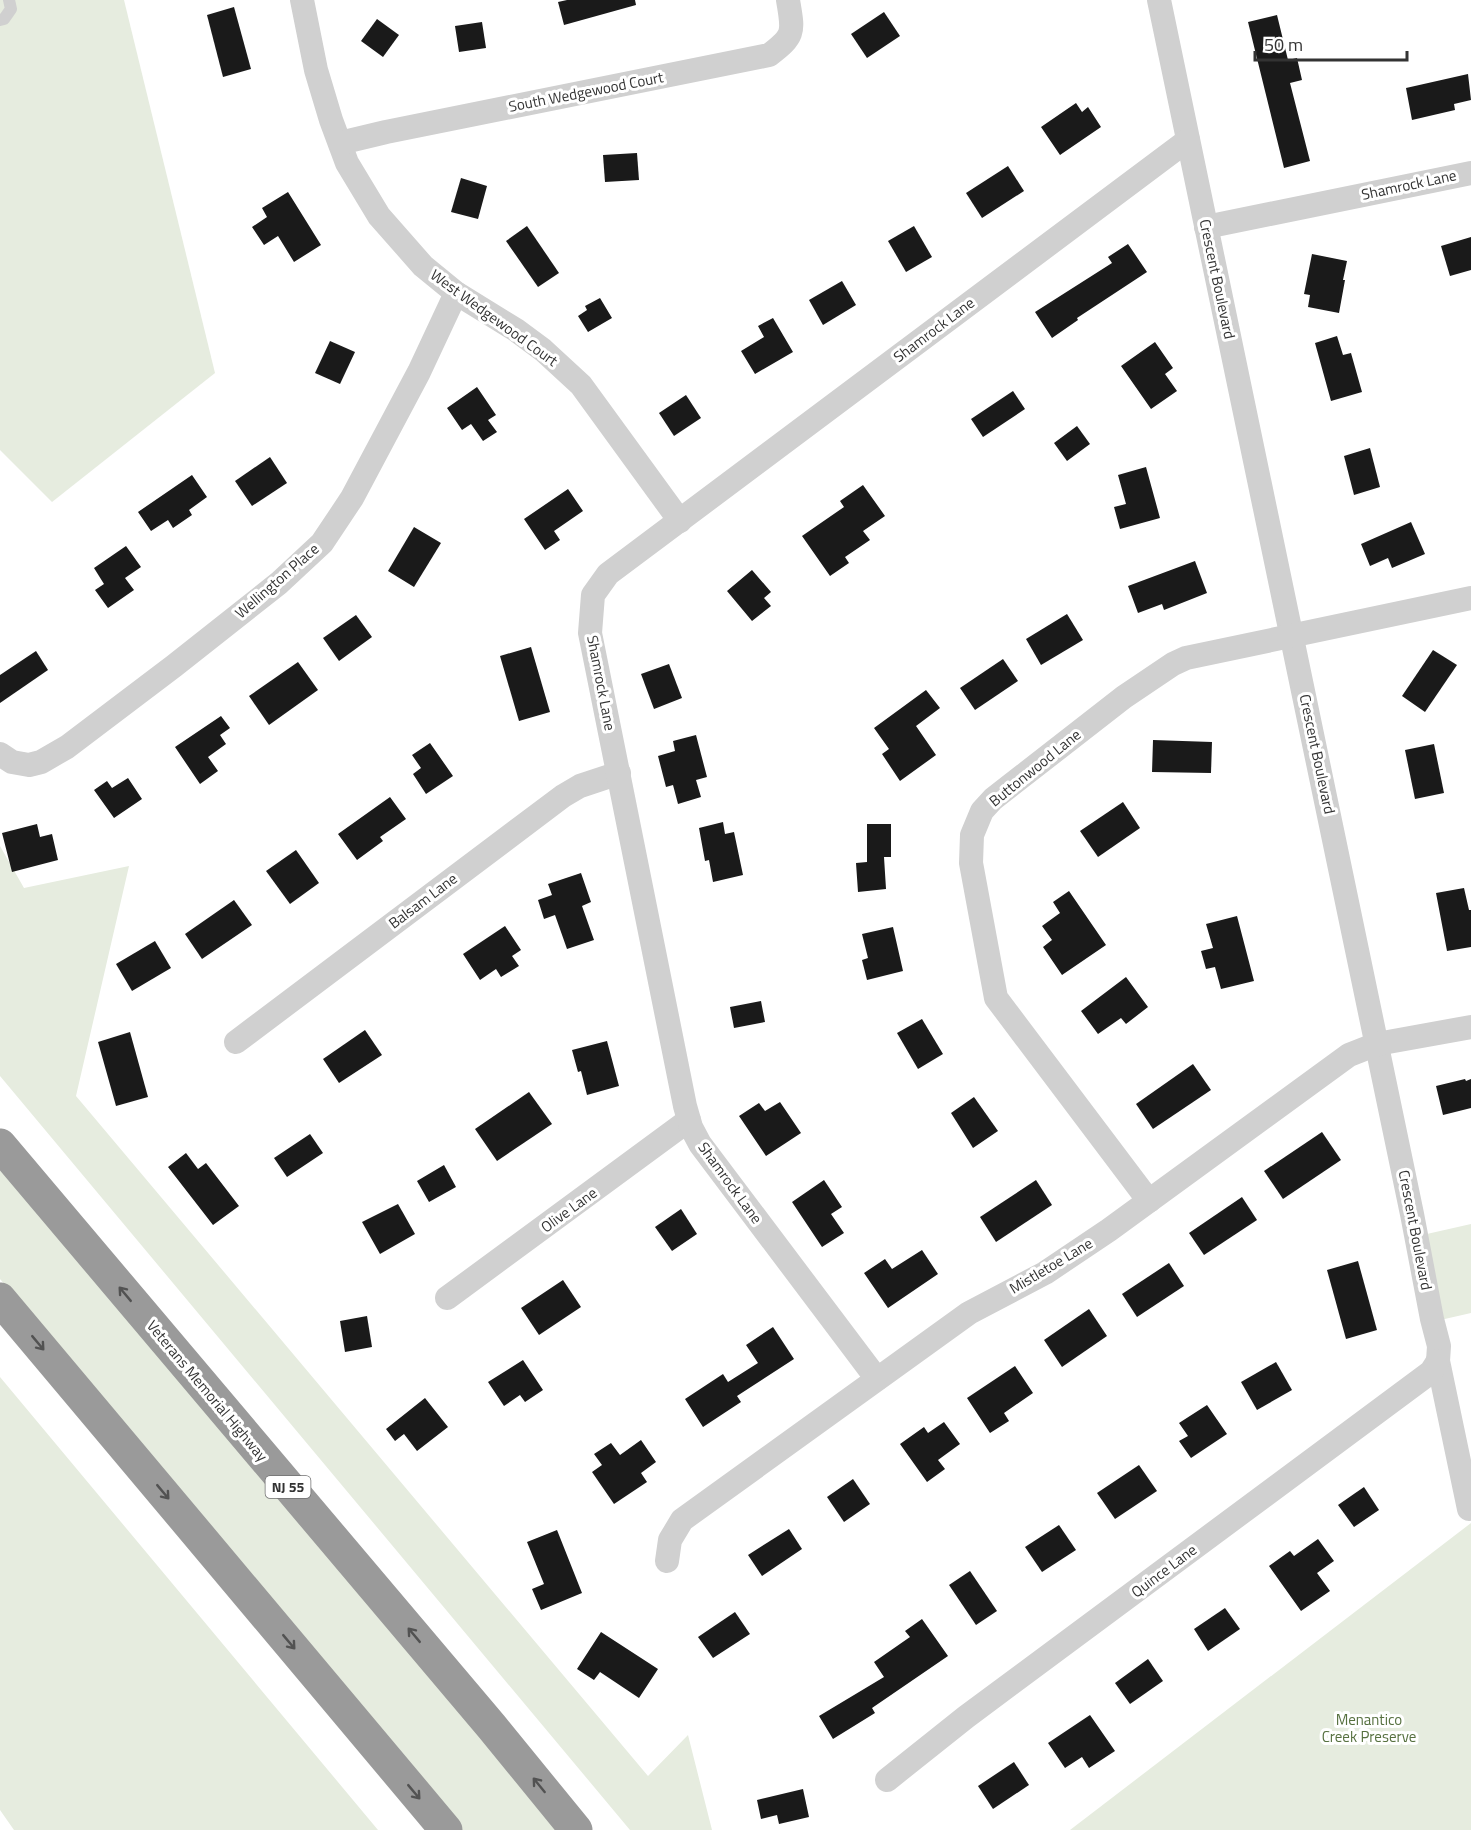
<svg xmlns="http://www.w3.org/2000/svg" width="1471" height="1830" font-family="'Titillium Web',sans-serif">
<rect width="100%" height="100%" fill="#fff"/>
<g fill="#e6ecdf">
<path d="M0,0H124L215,373L52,502L0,450Z"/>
<path d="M0,846L24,888L129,866L76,1096L648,1776L688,1735L712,1830H630L0,1076Z"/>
<path d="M0,1164L560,1830H462L0,1279Z"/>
<path d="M1471,1224V1313L1436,1321L1418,1236Z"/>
<path d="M0,1377L378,1830H379H14L0,1810Z"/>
<path d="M1471,1523V1830H1070Z"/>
</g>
<g fill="#1a1a1a">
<path d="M567,0H635L636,5L564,25L558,2Z"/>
<path d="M234,7L251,69L223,77L207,15Z"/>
<path d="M884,12L900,36L867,58L851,34Z"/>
<path d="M1277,15L1288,60L1297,58L1302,80L1290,83L1310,161L1284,168L1248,22Z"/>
<path d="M377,19L399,35L383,57L361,41Z"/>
<path d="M482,22L486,48L459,52L455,26Z"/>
<path d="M1468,74L1471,100L1454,104L1455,110L1412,120L1406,88Z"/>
<path d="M1076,103L1082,112L1088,107L1101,127L1060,155L1041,127Z"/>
<path d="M637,153L639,180L605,182L603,155Z"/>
<path d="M1008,166L1024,191L982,218L966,193Z"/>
<path d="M461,178L487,186L478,219L451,212Z"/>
<path d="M288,192L321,245L294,262L278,236L264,245L252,227L267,217L262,208Z"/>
<path d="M527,226L559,273L538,287L506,241Z"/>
<path d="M914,226L932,257L906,272L888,241Z"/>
<path d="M1471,237V270L1450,276L1441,246Z"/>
<path d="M1128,244L1147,272L1077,318L1078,320L1052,338L1035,312L1112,263L1108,257Z"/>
<path d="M1312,254L1347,261L1343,280H1345L1339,313L1308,307L1310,295L1304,294Z"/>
<path d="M842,281L856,305L823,325L809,300Z"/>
<path d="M600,298L612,318L588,332L578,316L587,310L585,306Z"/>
<path d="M773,318L793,352L755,374L741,351L764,337L758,326Z"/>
<path d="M1337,336L1343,355L1351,353L1362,392L1331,401L1315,343Z"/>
<path d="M330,341L355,352L340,384L315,373Z"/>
<path d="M1155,342L1173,368L1165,374L1177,391L1151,409L1121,366Z"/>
<path d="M477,387L496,415L488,420L497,432L483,441L471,424L462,430L447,408Z"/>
<path d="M1013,391L1025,409L983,437L971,419Z"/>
<path d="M686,395L701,418L674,436L659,413Z"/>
<path d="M1077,426L1090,444L1067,461L1054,443Z"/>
<path d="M1370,448L1380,487L1354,495L1344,456Z"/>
<path d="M270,457L287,483L252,506L235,481Z"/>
<path d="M1146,467L1160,518L1120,529L1114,507L1126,504L1118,475Z"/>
<path d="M192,475L207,497L189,510L192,515L173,528L168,520L151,531L138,512Z"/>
<path d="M863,485L885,516L863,531L870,540L845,557L849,563L830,576L802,536L844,507L840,501Z"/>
<path d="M568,489L583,511L554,531L560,540L545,550L524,519Z"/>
<path d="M1411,522L1425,554L1392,568L1388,558L1370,566L1361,544Z"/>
<path d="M414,527L441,543L414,587L388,571Z"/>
<path d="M126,546L141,567L125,578L134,590L108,608L95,590L104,584L94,568Z"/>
<path d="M1195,561L1207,593L1164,610L1162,604L1138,613L1128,586Z"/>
<path d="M752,570L771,592L764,598L771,606L752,621L727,591Z"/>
<path d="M1067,614L1083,640L1041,665L1026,639Z"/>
<path d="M356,615L372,637L339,661L323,638Z"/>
<path d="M531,647L550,712L519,721L500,656Z"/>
<path d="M1433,650L1457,665L1425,712L1402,696Z"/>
<path d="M36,651L48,670L0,703V675Z"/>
<path d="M1003,659L1018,681L975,710L960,688Z"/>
<path d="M298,662L318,690L269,725L249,696Z"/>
<path d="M669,664L682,698L654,709L641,674Z"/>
<path d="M926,690L940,708L916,726L936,755L900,781L882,754L889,749L874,728Z"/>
<path d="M221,716L230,728L220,735L226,744L208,757L218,771L200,784L175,747Z"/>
<path d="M696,735L707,777L696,780L701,797L678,804L673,785L666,787L658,756L675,751L673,741Z"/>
<path d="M1153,740L1212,742L1211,773L1152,772Z"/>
<path d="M430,743L453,776L426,794L413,774L421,768L412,755Z"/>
<path d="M1434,744L1444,793L1415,799L1405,750Z"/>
<path d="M128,778L142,799L114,818L94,790L107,781L112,788Z"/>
<path d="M390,797L406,819L380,837L383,841L357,860L338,834Z"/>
<path d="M1123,802L1140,828L1098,857L1080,831Z"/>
<path d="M723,822L725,834L734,832L743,875L713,882L709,860L705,861L699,828Z"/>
<path d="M37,824L40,837L52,834L58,860L12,872L2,833Z"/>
<path d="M867,824H891V857H884L886,889L858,892L856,863L867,862Z"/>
<path d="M296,850L319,883L290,904L266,871Z"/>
<path d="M581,873L591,902L582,906L594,940L567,949L555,915L544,919L538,900L552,895L548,884Z"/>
<path d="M1464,888L1469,910H1471V947L1447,951L1436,893Z"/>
<path d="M1069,891L1106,945L1062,975L1043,947L1052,940L1042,926L1060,913L1053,902Z"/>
<path d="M234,900L252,925L202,959L185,934Z"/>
<path d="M1237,916L1254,981L1221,989L1215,967L1206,969L1201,951L1213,948L1206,924Z"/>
<path d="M505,926L521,950L512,956L519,966L501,977L496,969L480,980L463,954Z"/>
<path d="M893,927L903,971L867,980L862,960L868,958L862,934Z"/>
<path d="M155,941L171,968L132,991L116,964Z"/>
<path d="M1126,977L1148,1007L1126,1024L1121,1018L1098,1034L1081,1011Z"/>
<path d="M761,1001L765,1022L734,1028L730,1007Z"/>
<path d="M922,1019L943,1054L918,1069L897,1033Z"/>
<path d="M365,1030L382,1055L339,1083L323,1059Z"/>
<path d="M130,1032L148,1097L116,1106L98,1042Z"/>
<path d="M607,1041L619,1086L587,1095L581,1071L578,1072L572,1050Z"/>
<path d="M1193,1064L1211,1090L1153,1129L1136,1104Z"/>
<path d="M1465,1079L1466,1081L1471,1079V1108L1443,1115L1436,1086Z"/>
<path d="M529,1092L552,1124L497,1161L475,1129Z"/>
<path d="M974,1097L998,1131L973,1148L951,1113Z"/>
<path d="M780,1102L801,1133L766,1156L739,1116L759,1103L765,1111Z"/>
<path d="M1322,1132L1341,1160L1283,1199L1264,1171Z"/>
<path d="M310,1134L323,1153L287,1177L274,1158Z"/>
<path d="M186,1153L198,1169L206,1163L239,1206L213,1225L168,1167Z"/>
<path d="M444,1165L456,1187L429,1202L417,1181Z"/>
<path d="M824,1180L842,1207L831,1214L844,1233L822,1247L792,1202Z"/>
<path d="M1036,1180L1052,1205L996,1242L980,1217Z"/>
<path d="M1242,1197L1257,1220L1204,1255L1189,1233Z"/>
<path d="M398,1204L415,1234L380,1254L362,1222Z"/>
<path d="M681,1209L697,1234L672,1251L655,1227Z"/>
<path d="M922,1250L938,1274L888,1308L864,1273L885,1259L892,1269Z"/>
<path d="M1358,1261L1377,1330L1346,1339L1327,1270Z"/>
<path d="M1169,1263L1184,1286L1137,1317L1122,1294Z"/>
<path d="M563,1280L581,1307L539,1335L521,1308Z"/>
<path d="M1089,1309L1107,1336L1062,1367L1044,1340Z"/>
<path d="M367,1316L372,1347L345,1352L340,1321Z"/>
<path d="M773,1327L794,1359L737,1396L741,1402L703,1427L685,1399L723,1374L728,1382L758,1363L746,1345Z"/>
<path d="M523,1360L543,1390L525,1402L520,1395L504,1406L488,1382Z"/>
<path d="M1276,1362L1292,1390L1257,1410L1241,1382Z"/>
<path d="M1015,1366L1033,1393L1004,1413L1009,1421L990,1433L967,1398Z"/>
<path d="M425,1398L448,1427L417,1451L404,1434L395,1441L386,1429Z"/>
<path d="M1207,1405L1227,1434L1191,1458L1179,1441L1188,1436L1179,1423Z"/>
<path d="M944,1422L960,1444L938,1460L945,1469L927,1482L900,1444L924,1427L928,1433Z"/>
<path d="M641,1440L656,1462L641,1473L647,1482L614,1504L592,1472L602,1465L594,1454L611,1443L620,1455Z"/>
<path d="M1139,1465L1157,1491L1115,1519L1097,1493Z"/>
<path d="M853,1479L870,1504L844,1522L827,1497Z"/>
<path d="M1364,1487L1379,1510L1354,1527L1338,1505Z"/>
<path d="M1059,1525L1076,1550L1042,1572L1025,1547Z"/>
<path d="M789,1529L802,1549L762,1576L748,1555Z"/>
<path d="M557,1530L582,1593L541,1610L532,1589L544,1584L527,1542Z"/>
<path d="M1318,1539L1334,1561L1317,1573L1330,1591L1301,1611L1269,1566L1290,1551L1294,1556Z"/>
<path d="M970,1571L997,1611L976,1625L949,1585Z"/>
<path d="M1225,1608L1240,1629L1208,1651L1194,1629Z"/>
<path d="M735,1612L750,1634L713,1658L698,1637Z"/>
<path d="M922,1619L948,1656L872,1708L875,1713L833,1739L819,1716L884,1677L874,1662L910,1637L905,1631Z"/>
<path d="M601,1632L658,1669L639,1698L600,1672L594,1680L577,1669Z"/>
<path d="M1148,1659L1163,1681L1130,1704L1115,1683Z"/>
<path d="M1090,1715L1115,1751L1089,1768L1082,1757L1065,1768L1048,1743Z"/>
<path d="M1014,1762L1029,1785L993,1809L978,1786Z"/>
<path d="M803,1789L809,1817L779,1824L777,1815L761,1819L757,1800Z"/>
</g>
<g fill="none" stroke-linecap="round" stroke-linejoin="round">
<path stroke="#d0d0d0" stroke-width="12" d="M0,20L4,19L11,9L9,0"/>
<g stroke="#d0d0d0" stroke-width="24">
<path d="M302,0L316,70L331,120L347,163L379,216L423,266L456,293L516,330L543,350L581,385L680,521"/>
<path d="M1159,0L1412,1214L1432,1319L1439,1346L1438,1361L1469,1509"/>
<path d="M340,143L386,132L769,55C796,35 793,31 788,0"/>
<path d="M1206,227L1471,173"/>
<path d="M0,754L12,762L29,765L41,762L67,747L174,666L279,583L322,543L352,498L419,372L456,293"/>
<path d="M236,1042L563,796L580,786L619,773"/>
<path d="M1149,1201L996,998L971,863L972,835L982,811L993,799L1124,697L1173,664L1186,658L1471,598"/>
<path d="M447,1298L689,1120"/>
<path d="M877,1379L700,1144L691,1127L685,1106L590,633L593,595L608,574L1188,140"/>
<path d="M667,1561L670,1540L682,1520L969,1313L1045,1273L1109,1230L1349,1055L1377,1044L1471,1027"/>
<path d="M887,1780L966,1717L1431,1372L1438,1361"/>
</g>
<g stroke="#9a9a9a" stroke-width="33">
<path d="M0,1145L492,1727L576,1830"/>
<path d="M0,1299L446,1830"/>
</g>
</g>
<defs><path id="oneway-shaft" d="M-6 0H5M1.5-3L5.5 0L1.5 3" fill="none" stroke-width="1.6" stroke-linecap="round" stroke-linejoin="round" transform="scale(1.5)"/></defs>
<g stroke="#525252">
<use href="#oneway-shaft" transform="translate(125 1294) rotate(-130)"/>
<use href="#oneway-shaft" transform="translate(38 1343) rotate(50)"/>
<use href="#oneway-shaft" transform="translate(163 1492) rotate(50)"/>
<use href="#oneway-shaft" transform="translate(414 1635) rotate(-130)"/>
<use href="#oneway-shaft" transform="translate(289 1642) rotate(50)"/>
<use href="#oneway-shaft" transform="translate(539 1785) rotate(-129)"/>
<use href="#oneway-shaft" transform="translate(414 1792) rotate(50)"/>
</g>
<g text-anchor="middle" stroke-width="6" stroke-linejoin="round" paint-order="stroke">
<rect fill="#fff" stroke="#707070" stroke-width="1.5" x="265.5" y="1476" width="45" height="22" rx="4.5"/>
<g font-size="14" font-weight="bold" fill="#333">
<text x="288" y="1492">NJ 55</text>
</g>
<g font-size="15" fill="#333" stroke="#fff">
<text transform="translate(586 92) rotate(-11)" y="5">South Wedgewood Court</text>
<text transform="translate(1409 185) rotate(-12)" y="5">Shamrock Lane</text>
<text transform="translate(1217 279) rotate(78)" y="5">Crescent Boulevard</text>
<text transform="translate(494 318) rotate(36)" y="5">West Wedgewood Court</text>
<text transform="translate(934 330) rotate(-37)" y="5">Shamrock Lane</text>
<text transform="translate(277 581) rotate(-41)" y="5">Wellington Place</text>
<text transform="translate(601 683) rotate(79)" y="5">Shamrock Lane</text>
<text transform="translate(1317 754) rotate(78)" y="5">Crescent Boulevard</text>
<text transform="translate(1035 768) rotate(-39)" y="5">Buttonwood Lane</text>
<text transform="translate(423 901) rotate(-37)" y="5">Balsam Lane</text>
<text transform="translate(730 1183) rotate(54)" y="5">Shamrock Lane</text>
<text transform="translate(569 1210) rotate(-36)" y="5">Olive Lane</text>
<text transform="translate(1415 1230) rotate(79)" y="5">Crescent Boulevard</text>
<text transform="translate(1051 1266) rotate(-31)" y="5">Mistletoe Lane</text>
<text transform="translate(207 1391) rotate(50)" y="5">Veterans Memorial Highway</text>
<text transform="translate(1164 1571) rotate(-37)" y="5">Quince Lane</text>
</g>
<g font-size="15" fill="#56703f" stroke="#fff">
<text x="1369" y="1725">Menantico<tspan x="1369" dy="17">Creek Preserve</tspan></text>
</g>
</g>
<path d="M1255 51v9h152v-9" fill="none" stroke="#333333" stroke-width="3"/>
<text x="1264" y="51" font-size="18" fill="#333333" stroke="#ffffff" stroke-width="4.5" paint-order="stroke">50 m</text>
</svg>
